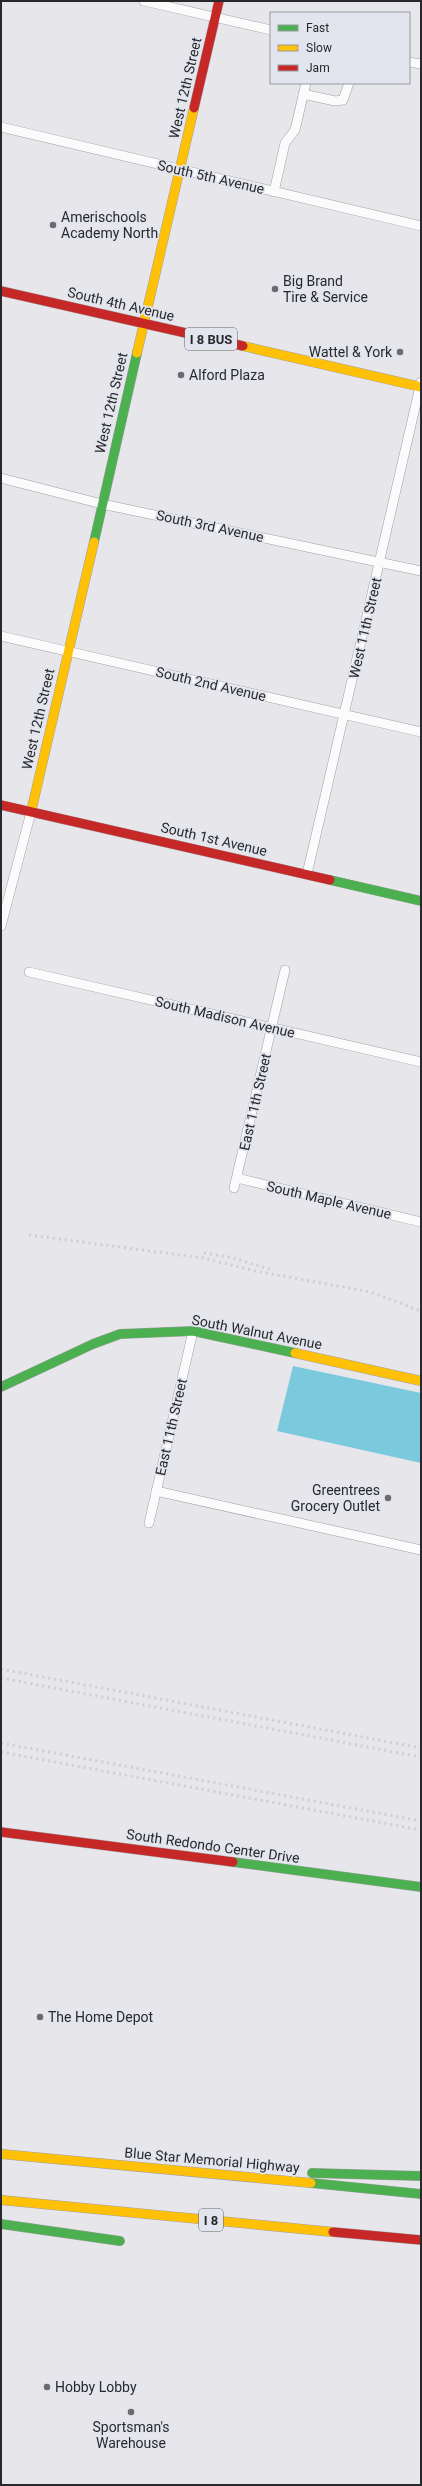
<svg xmlns="http://www.w3.org/2000/svg" width="422" height="2486" font-family="Roboto,sans-serif">
<rect width="100%" height="100%" fill="#e6e6eb"/>
<path fill="#7bc9dd" d="M293,1366L421,1393V1463L277,1431Z"/>
<g fill="none" stroke-linecap="round" stroke-linejoin="round">
<defs>
<g id="street">
<path d="M144,1L271,30"/>
<path d="M409,62L421,64"/>
<path d="M303,94L335,101L343,100L349,83"/>
<path d="M1,127L421,226"/>
<path d="M274,192L285,143L295,130L306,83"/>
<path d="M1,478L102,504L421,571"/>
<path d="M1,636L421,732"/>
<path d="M307,874L421,382"/>
<path d="M1,926L31,812"/>
<path d="M29,972L421,1062"/>
<path d="M237,1178L421,1222"/>
<path d="M234,1188L285,970"/>
<path d="M156,1491L421,1550"/>
<path d="M149,1523L193,1331"/>
</g>
<g id="fast">
<path d="M94,542L137,353"/>
<path d="M330,880L421,901"/>
<path d="M1,1387L93,1344L120,1334L193,1331L295,1353"/>
<path d="M233,1862L421,1887"/>
<path d="M312,2173L421,2176"/>
<path d="M311,2183L421,2194"/>
<path d="M1,2224L120,2241"/>
</g>
<g id="slow">
<path d="M243,346L421,387"/>
<path d="M137,353L194,108"/>
<path d="M31,812L94,542"/>
<path d="M295,1353L421,1381"/>
<path d="M1,2154L311,2183"/>
<path d="M1,2200L333,2232"/>
</g>
<g id="jam">
<path d="M194,108L219,1"/>
<path d="M1,291L243,346"/>
<path d="M1,805L330,880"/>
<path d="M1,1832L233,1862"/>
<path d="M333,2232L421,2240"/>
</g>
</defs>
<use href="#street" stroke="#a0a0a4" stroke-width="10"/>
<use href="#fast" stroke="#a0a0a4" stroke-width="10"/>
<use href="#slow" stroke="#a0a0a4" stroke-width="10"/>
<use href="#jam" stroke="#a0a0a4" stroke-width="10"/>
<use href="#street" stroke="#fbfbfc" stroke-width="9"/>
<use href="#fast" stroke="#4caf50" stroke-width="9"/>
<use href="#slow" stroke="#ffc107" stroke-width="9"/>
<use href="#jam" stroke="#c62828" stroke-width="9"/>
<g stroke="#cfcfd1" stroke-width="3" stroke-dasharray="2 4" stroke-linecap="butt">
<path d="M29,1235L203,1258L255,1271L371,1292L421,1311"/>
<path d="M204,1253L229,1257L270,1269"/>
<path d="M1,1669L421,1748"/>
<path d="M1,1678L421,1757"/>
<path d="M1,1743L421,1821"/>
<path d="M1,1752L421,1830"/>
</g>
</g>
<g fill="#6a6b6f" stroke="#e3e5ee" stroke-width="1.5">
<circle cx="53" cy="225" r="4"/>
<circle cx="275" cy="289" r="4"/>
<circle cx="400" cy="352" r="4"/>
<circle cx="181" cy="375" r="4"/>
<circle cx="388" cy="1498" r="4"/>
<circle cx="40" cy="2017" r="4"/>
<circle cx="47" cy="2387" r="4"/>
<circle cx="131" cy="2412" r="4"/>
</g>
<g text-anchor="middle" stroke-width="3.5" stroke-linejoin="round" paint-order="stroke">
<g fill="#e3e5ee" stroke="#606166" stroke-width="1">
<rect x="185" y="328" width="52" height="22" rx="3"/>
<rect x="199" y="2209" width="24" height="22" rx="3"/>
</g>
<g font-size="13" font-weight="bold" fill="#28292c">
<text x="211" y="344">I 8 BUS</text>
<text x="211" y="2225">I 8</text>
</g>
<g font-size="14" fill="#28292c" stroke="#e3e5ee">
<text transform="translate(185 88) rotate(-77)" y="5">West 12th Street</text>
<text transform="translate(211 177) rotate(13)" y="5">South 5th Avenue</text>
<text transform="translate(121 304) rotate(13)" y="5">South 4th Avenue</text>
<text transform="translate(111 403) rotate(-77)" y="5">West 12th Street</text>
<text transform="translate(210 526) rotate(12)" y="5">South 3rd Avenue</text>
<text transform="translate(365 628) rotate(-77)" y="5">West 11th Street</text>
<text transform="translate(211 684) rotate(13)" y="5">South 2nd Avenue</text>
<text transform="translate(38 719) rotate(-77)" y="5">West 12th Street</text>
<text transform="translate(214 839) rotate(13)" y="5">South 1st Avenue</text>
<text transform="translate(225 1017) rotate(13)" y="5">South Madison Avenue</text>
<text transform="translate(255 1102) rotate(-77)" y="5">East 11th Street</text>
<text transform="translate(329 1200) rotate(13)" y="5">South Maple Avenue</text>
<text transform="translate(257 1332) rotate(11)" y="5">South Walnut Avenue</text>
<text transform="translate(171 1427) rotate(-77)" y="5">East 11th Street</text>
<text transform="translate(213 1846) rotate(8)" y="5">South Redondo Center Drive</text>
<text transform="translate(212 2160) rotate(5)" y="5">Blue Star Memorial Highway</text>
</g>
<g font-size="14" fill="#28292c" stroke="#e3e5ee" text-anchor="start">
<text x="61" y="222">Amerischools<tspan x="61" dy="16">Academy North</tspan></text>
<text x="283" y="286">Big Brand<tspan x="283" dy="16">Tire &amp; Service</tspan></text>
<text x="392" y="357" text-anchor="end">Wattel &amp; York</text>
<text x="189" y="380">Alford Plaza</text>
<text x="380" y="1495" text-anchor="end">Greentrees<tspan x="380" dy="16">Grocery Outlet</tspan></text>
<text x="48" y="2022">The Home Depot</text>
<text x="55" y="2392">Hobby Lobby</text>
<text x="131" y="2432" text-anchor="middle">Sportsman's<tspan x="131" dy="16">Warehouse</tspan></text>
</g>
</g>
<rect width="422" height="2486" fill="none" stroke="#28292c" stroke-width="4"/>
<rect x="270" y="12" width="140" height="72" fill="#e3e5ee" stroke="#989aa0"/>
<rect x="278" y="25" width="20" height="6" fill="#4caf50" stroke="#989aa0"/>
<text x="306" y="32" font-size="12" fill="#28292c">Fast</text>
<rect x="278" y="45" width="20" height="6" fill="#ffc107" stroke="#989aa0"/>
<text x="306" y="52" font-size="12" fill="#28292c">Slow</text>
<rect x="278" y="65" width="20" height="6" fill="#c62828" stroke="#989aa0"/>
<text x="306" y="72" font-size="12" fill="#28292c">Jam</text>
</svg>
